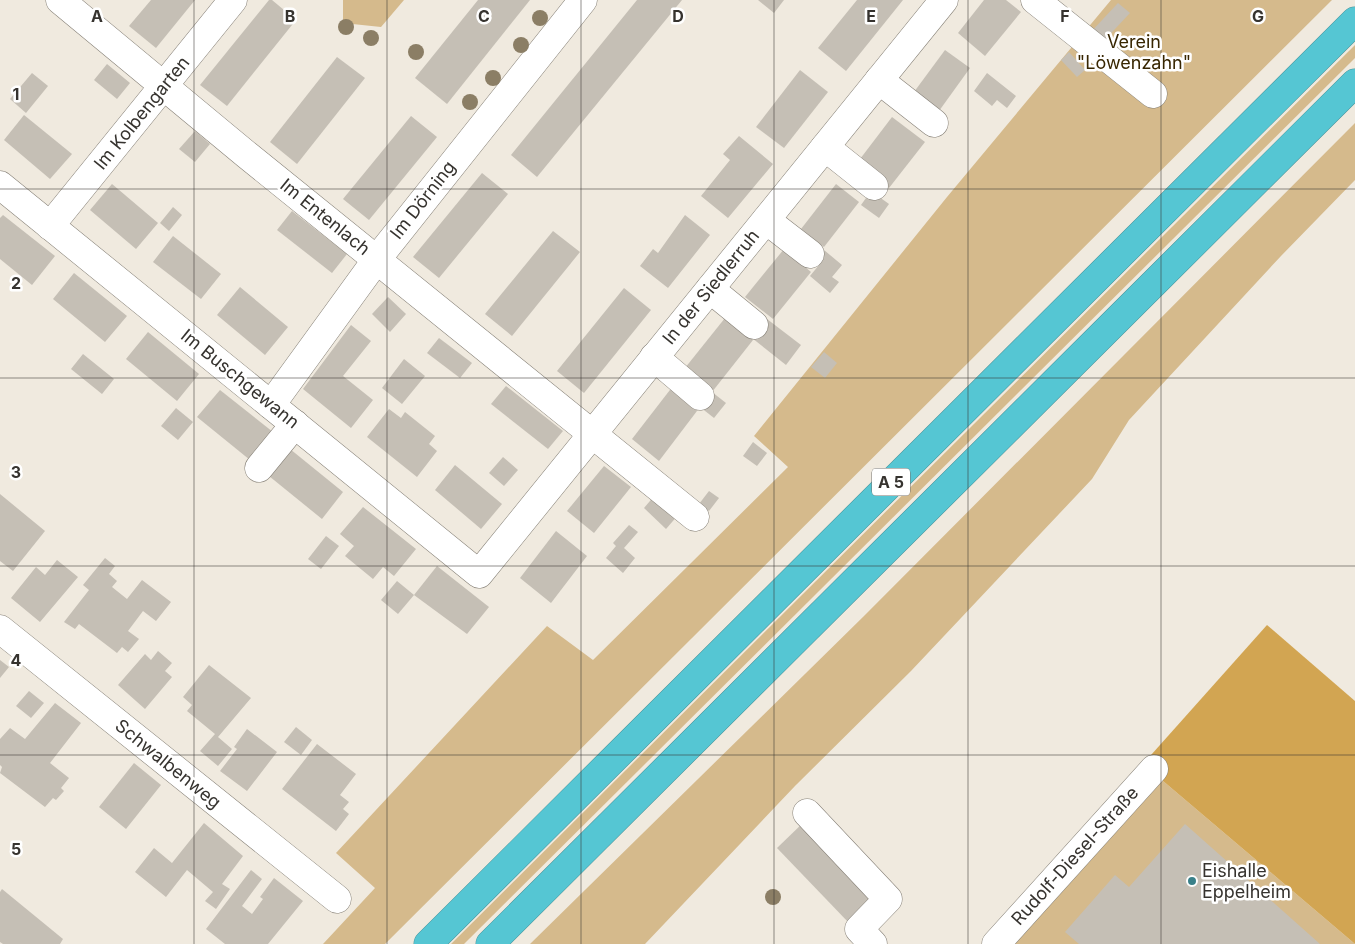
<svg xmlns="http://www.w3.org/2000/svg" width="1355" height="944" font-family="Inter,sans-serif">
<rect width="100%" height="100%" fill="#f0eadf"/>
<g fill="#d5ba8c">
<path d="M343,0H404L381,27L343,23Z"/>
<path d="M1111,0H1332L385,944H323L375,888L336,853L547,626L593,660L788,467L754,436L947,197Z"/>
<path d="M1355,45V58L464,944H451Z"/>
<path d="M1355,123V180L1281,256L1129,420L1092,479L911,671L795,786L645,944H530L864,616Z"/>
<path d="M1143,764L1355,944H992Z"/>
</g>
<path fill="#d2a552" d="M1267,625L1355,701V944L1143,764Z"/>
<g fill="#c5bfb5">
<path d="M151,0H195L156,48L129,26Z"/>
<path d="M269,0H272L296,20L227,106L200,85Z"/>
<path d="M478,0H530L447,104L415,78Z"/>
<path d="M637,0H682L537,177L511,155Z"/>
<path d="M758,0H784L774,13Z"/>
<path d="M857,0H903L846,71L818,48Z"/>
<path d="M984,0H1006L1021,12L985,56L958,33Z"/>
<path d="M1118,3L1130,13L1100,45L1089,34Z"/>
<path d="M945,50L970,68L939,111L914,92Z"/>
<path d="M1069,52L1085,70L1077,77L1061,60Z"/>
<path d="M337,57L365,78L297,164L270,142Z"/>
<path d="M107,64L130,83L117,99L94,80Z"/>
<path d="M800,70L828,92L784,148L756,127Z"/>
<path d="M32,73L48,86L26,113L10,99Z"/>
<path d="M987,73L1016,96L1007,108L997,100L992,106L974,91Z"/>
<path d="M24,115L72,154L50,179L4,140Z"/>
<path d="M411,116L437,137L369,220L343,199Z"/>
<path d="M892,117L925,142L889,188L857,163Z"/>
<path d="M195,131L210,144L195,162L179,149Z"/>
<path d="M739,136L773,164L728,218L701,196L730,160L723,154Z"/>
<path d="M482,173L508,194L439,278L413,257Z"/>
<path d="M112,184L158,223L136,249L90,210Z"/>
<path d="M836,184L859,202L824,247L801,229Z"/>
<path d="M871,191L889,204L879,218L861,205Z"/>
<path d="M173,207L182,215L169,231L160,223Z"/>
<path d="M292,211L347,254L332,273L277,230Z"/>
<path d="M3,215L55,256L32,285L0,259V218Z"/>
<path d="M685,215L710,235L668,288L640,266L653,249L658,253Z"/>
<path d="M553,231L580,252L512,336L485,314Z"/>
<path d="M173,236L221,274L201,299L153,262Z"/>
<path d="M784,249L811,272L773,319L745,297Z"/>
<path d="M824,250L842,265L832,277L839,282L830,293L810,276L819,265L815,262Z"/>
<path d="M74,273L127,316L105,342L53,299Z"/>
<path d="M240,287L288,327L265,355L217,315Z"/>
<path d="M624,288L651,310L584,393L557,371Z"/>
<path d="M388,297L406,314L390,332L372,314Z"/>
<path d="M725,318L753,340L712,392L685,368Z"/>
<path d="M767,319L801,345L786,365L752,338Z"/>
<path d="M351,325L371,341L343,376L373,400L351,428L303,389Z"/>
<path d="M148,332L199,374L177,401L126,359Z"/>
<path d="M439,338L472,363L460,378L427,353Z"/>
<path d="M824,352L837,363L825,378L811,367Z"/>
<path d="M83,354L114,379L102,394L71,369Z"/>
<path d="M404,359L425,376L402,404L382,388Z"/>
<path d="M506,386L563,431L548,449L491,404Z"/>
<path d="M673,386L700,407L659,461L632,439Z"/>
<path d="M220,390L273,432L250,460L197,417Z"/>
<path d="M712,392L726,403L714,418L700,407Z"/>
<path d="M176,408L193,422L178,440L161,426Z"/>
<path d="M389,409L401,418L405,412L435,436L429,444L437,451L417,477L367,437Z"/>
<path d="M753,442L767,453L757,466L743,456Z"/>
<path d="M290,449L343,492L322,519L269,476Z"/>
<path d="M503,457L518,470L504,486L489,473Z"/>
<path d="M455,465L502,504L481,529L435,490Z"/>
<path d="M604,466L631,487L594,533L567,511Z"/>
<path d="M709,491L719,498L709,511L699,504Z"/>
<path d="M0,494L45,531L13,571L0,561Z"/>
<path d="M655,495L679,514L666,529L644,508Z"/>
<path d="M363,507L416,549L394,576L383,567L373,579L345,556L354,546L340,534Z"/>
<path d="M629,525L638,532L624,548L635,558L623,573L606,558L616,546L613,543Z"/>
<path d="M556,531L587,556L551,603L520,578Z"/>
<path d="M326,536L339,546L321,569L308,559Z"/>
<path d="M105,558L115,566L109,574L117,581L112,587L127,599L142,580L171,602L156,621L143,611L128,631L139,639L128,652L122,647L117,653L79,624L75,629L64,622L89,590L83,585Z"/>
<path d="M57,560L78,577L40,622L11,598L36,567L45,575Z"/>
<path d="M437,566L489,607L467,634L414,595Z"/>
<path d="M397,581L414,595L398,614L381,600Z"/>
<path d="M158,651L172,663L165,671L172,677L145,709L118,685L145,654L151,660Z"/>
<path d="M0,660L9,667L0,678Z"/>
<path d="M209,665L251,698L218,737L232,749L218,766L200,751L215,734L187,711L192,705L183,697Z"/>
<path d="M29,691L44,703L31,718L16,706Z"/>
<path d="M55,703L81,723L50,763L69,778L61,788L64,791L56,800L53,798L45,807L0,773L2,767L0,765V739L10,728L25,739Z"/>
<path d="M296,727L312,740L301,755L284,742Z"/>
<path d="M247,729L277,752L247,791L220,771L237,749L234,747Z"/>
<path d="M317,744L356,774L340,795L349,802L343,809L349,814L336,831L282,789Z"/>
<path d="M134,763L161,785L126,829L99,807Z"/>
<path d="M805,821L877,897L849,923L777,848Z"/>
<path d="M204,823L243,856L222,884L230,889L216,909L205,901L213,892L187,870L166,897L135,872L154,848L172,863Z"/>
<path d="M1185,824L1320,944H1079L1065,932L1115,875L1129,887Z"/>
<path d="M251,870L262,879L242,906L252,914L263,899L260,897L274,878L303,901L268,944H225L206,929Z"/>
<path d="M2,889L63,939L60,944H3L0,942V892Z"/>
</g>
<g fill="none" stroke-linecap="round" stroke-linejoin="round">
<defs>
<g id="minor">
<path d="M60,0L247,155L695,517"/>
<path d="M1035,0L1153,94"/>
<path d="M879,80L934,123"/>
<path d="M825,147L874,186"/>
<path d="M0,185L479,574L944,0"/>
<path d="M766,220L810,254"/>
<path d="M50,226L233,0"/>
<path d="M710,289L754,325"/>
<path d="M654,357L700,396"/>
<path d="M271,405L377,259L583,0"/>
<path d="M259,468L295,424"/>
<path d="M0,629L337,899"/>
<path d="M807,813L888,899L859,929L873,944"/>
<path d="M996,944L1154,769"/>
</g>
<g id="highway">
<path d="M428,944L1355,21"/>
<path d="M490,944L1355,83"/>
</g>
</defs>
<use href="#minor" stroke="#868077" stroke-width="29"/>
<use href="#highway" stroke="#4a939a" stroke-width="29"/>
<use href="#minor" stroke="#fff" stroke-width="28"/>
<use href="#highway" stroke="#55c6d3" stroke-width="28"/>
</g>
<g fill="#8b7e65">
<circle cx="540" cy="18" r="8"/>
<circle cx="346" cy="27" r="8"/>
<circle cx="371" cy="38" r="8"/>
<circle cx="521" cy="45" r="8"/>
<circle cx="416" cy="52" r="8"/>
<circle cx="493" cy="78" r="8"/>
<circle cx="470" cy="102" r="8"/>
<circle cx="773" cy="897" r="8"/>
</g>
<path fill="none" stroke="#36332f" stroke-width="1" stroke-opacity="0.55" d="M194,0V944M387,0V944M581,0V944M774,0V944M968,0V944M1161,0V944M0,189H1355M0,378H1355M0,566H1355M0,755H1355"/>
<circle fill="#398089" stroke="#fff" stroke-width="2" cx="1192" cy="881" r="5"/>
<g text-anchor="middle" stroke-width="5" stroke-linejoin="round" paint-order="stroke">
<rect fill="#fff" stroke="#72706d" stroke-width="1" x="872" y="468.5" width="38" height="27" rx="4"/>
<g font-size="16" font-weight="bold" fill="#36332f">
<text x="891" y="488">A 5</text>
</g>
<g font-size="18" fill="#382601" stroke="#fff">
<text x="1134" y="48">Verein<tspan x="1134" dy="21">"Löwenzahn"</tspan></text>
</g>
<g font-size="18" fill="#36332f" stroke="#fff">
<text transform="translate(142 113) rotate(-51)" y="6">Im Kolbengarten</text>
<text transform="translate(423 200) rotate(-52)" y="6">Im Dörning</text>
<text transform="translate(325 217) rotate(39)" y="6">Im Entenlach</text>
<text transform="translate(711 287) rotate(-51)" y="6">In der Siedlerruh</text>
<text transform="translate(240 379) rotate(39)" y="6">Im Buschgewann</text>
<text transform="translate(168 764) rotate(39)" y="6">Schwalbenweg</text>
<text transform="translate(1075 856) rotate(-48)" y="6">Rudolf-Diesel-Straße</text>
</g>
<g font-size="18" fill="#36332f" stroke="#fff" text-anchor="start">
<text x="1202" y="877">Eishalle<tspan x="1202" dy="21">Eppelheim</tspan></text>
</g>
</g>
<g font-size="16" text-anchor="middle" font-weight="bold" fill="#36332f" stroke="#fff" stroke-width="5" stroke-linejoin="round" paint-order="stroke">
<text x="97" y="22">A</text>
<text x="290" y="22">B</text>
<text x="484" y="22">C</text>
<text x="678" y="22">D</text>
<text x="871" y="22">E</text>
<text x="1065" y="22">F</text>
<text x="1258" y="22">G</text>
<text x="16" y="100">1</text>
<text x="16" y="289">2</text>
<text x="16" y="478">3</text>
<text x="16" y="666">4</text>
<text x="16" y="855">5</text>
</g>
</svg>
